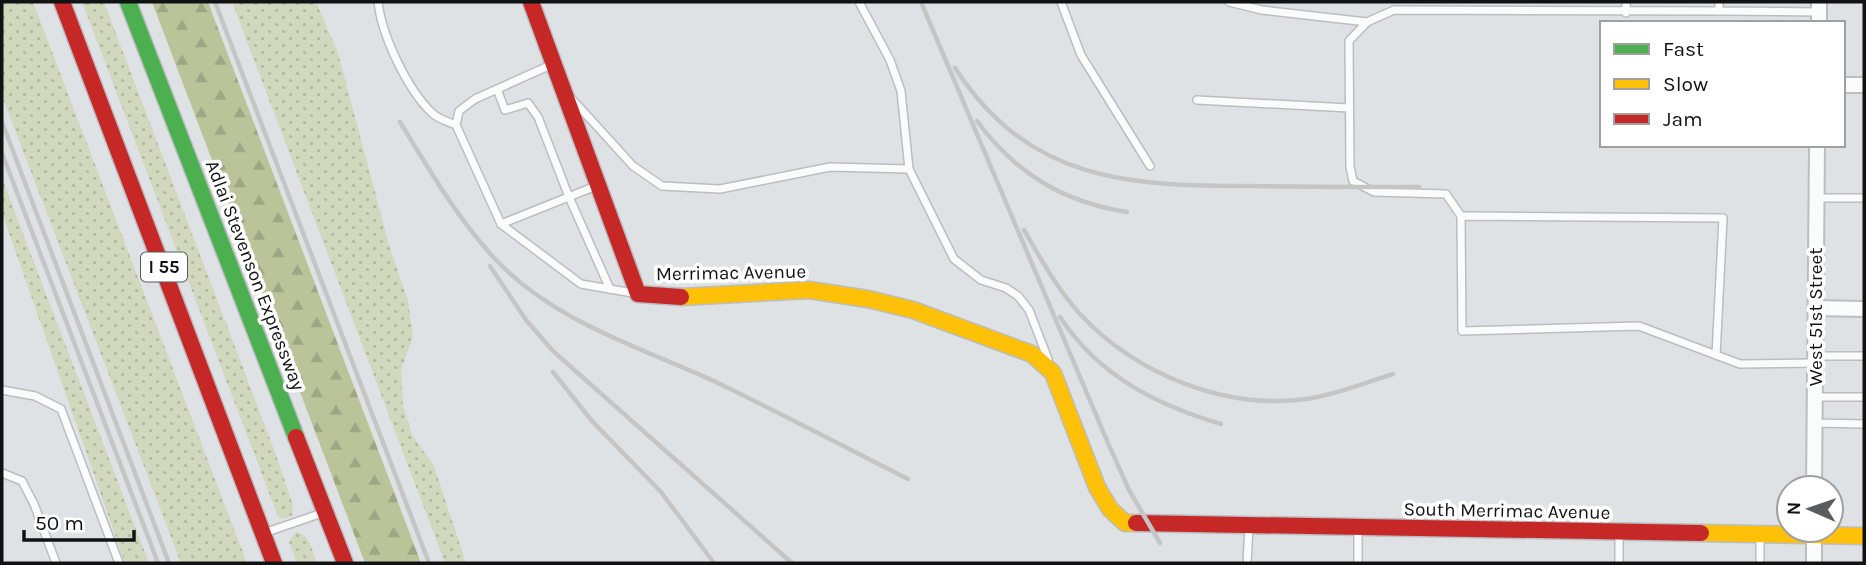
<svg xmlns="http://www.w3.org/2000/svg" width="1866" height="565" font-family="Karla,sans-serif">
<defs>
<pattern id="grass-dots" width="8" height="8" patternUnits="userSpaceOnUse" patternTransform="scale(1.75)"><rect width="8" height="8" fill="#d2d8bd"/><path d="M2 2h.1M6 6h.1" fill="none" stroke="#b3b8a2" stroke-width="1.8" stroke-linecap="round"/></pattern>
<pattern id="forest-firs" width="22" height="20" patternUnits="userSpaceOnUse" patternTransform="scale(1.75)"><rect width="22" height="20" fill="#bbc399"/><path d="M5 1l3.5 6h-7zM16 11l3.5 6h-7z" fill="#a0a683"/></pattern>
</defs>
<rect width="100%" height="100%" fill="#dfe2e5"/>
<g fill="url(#grass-dots)">
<path d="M2,2H33L247,563H181L2,96Z"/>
<path d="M82,2H104L275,452L293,505L292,516L281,519L277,514Z"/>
<path d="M232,2H316L338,53L389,245L408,301L413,336L401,370L403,405L412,435L434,466L466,563H445Z"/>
<path d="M2,177L22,231L149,563H125L2,213Z"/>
<path d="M296,532C310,534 312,551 317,563H297L289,542Z"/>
</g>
<path fill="url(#forest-firs)" d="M152,2H208L421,563H365Z"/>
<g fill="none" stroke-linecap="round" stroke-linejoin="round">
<defs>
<g id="lane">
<path d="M378,2C382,36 407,89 432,113C438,119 449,122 456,125"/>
<path d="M859,2L890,60L901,91L909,169L954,259L981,280L1006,288L1018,296L1029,310L1048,359"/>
<path d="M1061,2L1081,55L1150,166"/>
<path d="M1229,2L1262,10L1367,22"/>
<path d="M1719,2V11L1819,12"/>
<path d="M1626,13V2"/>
<path d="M553,64L475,99L459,111L456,125L501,224L596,186"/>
<path d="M497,89L505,110L528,103L538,117L569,197L610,289"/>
<path d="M573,100L633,166L662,186L720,189L830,167L909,169"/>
<path d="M1197,100L1349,108"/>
<path d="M1816,198H1864"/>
<path d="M1461,216L1446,194L1374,192L1353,181L1350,167L1349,41L1367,22L1394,10L1719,11"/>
<path d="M501,224L581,284L633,293"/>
<path d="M1716,355L1723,218L1461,216L1462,331L1639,326L1740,364L1815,363"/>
<path d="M1815,356H1864"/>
<path d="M2,390L35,396L61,409L119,563"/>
<path d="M1815,397H1864"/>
<path d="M1815,423L1864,424"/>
<path d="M2,473L22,481L34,504L56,563"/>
<path d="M267,532L322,513"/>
<path d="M1247,563L1249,527"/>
<path d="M1358,563V530"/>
<path d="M1619,563V534"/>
<path d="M1760,563V536"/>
</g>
<g id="street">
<path d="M1819,23V2"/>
<path d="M1843,85H1864"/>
<path d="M1815,308L1864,309"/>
<path d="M1814,488L1817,145"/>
<path d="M1814,563V530"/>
</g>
<path id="fast" d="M128,2L296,437"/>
<g id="slow">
<path d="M681,297L809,290L868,299L913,310L1032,354L1053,373L1097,487L1110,509L1125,523H1136"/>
<path d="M1701,533L1864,536"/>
</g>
<g id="jam">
<path d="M62,2L274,563"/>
<path d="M531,2L638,294L681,297"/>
<path d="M296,437L345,563"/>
<path d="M1136,523L1701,533"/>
</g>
</defs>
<use href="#lane" stroke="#bbbdc0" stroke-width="10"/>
<use href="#street" stroke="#bbbdc0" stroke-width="18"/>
<use href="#fast" stroke="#bbbdc0" stroke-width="19"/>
<use href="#slow" stroke="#bbbdc0" stroke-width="19"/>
<use href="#jam" stroke="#bbbdc0" stroke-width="19"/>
<use href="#lane" stroke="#fafbfb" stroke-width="7"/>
<use href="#street" stroke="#fafbfb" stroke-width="14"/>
<use href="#fast" stroke="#4caf50" stroke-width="16"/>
<use href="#slow" stroke="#ffc107" stroke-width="16"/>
<use href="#jam" stroke="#c62828" stroke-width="16"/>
<g stroke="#c5c5c6" stroke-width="4.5">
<path d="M215,2L429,563"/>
<path d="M921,2L1108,443L1129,490L1160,543"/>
<path d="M955,68C1030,183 1130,186 1254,186C1309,187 1364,187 1419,187"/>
<path d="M977,121C1015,173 1063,202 1127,212"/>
<path d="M2,122L169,563"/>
<path d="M400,122C429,169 458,220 497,261C558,324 641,347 718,383C782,414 845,447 908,479"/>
<path d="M2,153L158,563"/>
<path d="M1024,230C1041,259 1057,289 1080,314C1136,374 1224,410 1306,399C1335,395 1364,383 1393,374"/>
<path d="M490,266L526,320L553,351L792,563"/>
<path d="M1060,317C1098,375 1156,405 1221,424"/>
<path d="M553,372L592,421L661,492L714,563"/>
</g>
</g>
<g text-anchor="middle" stroke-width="7" stroke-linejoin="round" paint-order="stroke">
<rect fill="#fff" stroke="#58595a" stroke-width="2" x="141" y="252.5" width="46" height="29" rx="5"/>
<g font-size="18" font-weight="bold" fill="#111214">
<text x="164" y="273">I 55</text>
</g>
<g font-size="19" fill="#111214" stroke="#fff">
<text transform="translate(731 272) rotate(-1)" y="7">Merrimac Avenue</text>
<text transform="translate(256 275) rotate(69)" y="7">Adlai Stevenson Expressway</text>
<text transform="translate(1815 317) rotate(-90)" y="7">West 51st Street</text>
<text transform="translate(1507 510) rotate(1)" y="7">South Merrimac Avenue</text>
</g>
</g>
<rect width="1866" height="565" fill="none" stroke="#111214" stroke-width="7"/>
<rect x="1600" y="21" width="245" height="126" fill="#ffffff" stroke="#a0a0a1" stroke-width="2"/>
<rect x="1614" y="44" width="35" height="10" fill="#4caf50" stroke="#a0a0a1" stroke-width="2"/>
<text x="1663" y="56" font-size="21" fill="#111214">Fast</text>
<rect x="1614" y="79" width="35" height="10" fill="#ffc107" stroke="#a0a0a1" stroke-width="2"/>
<text x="1663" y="91" font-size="21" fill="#111214">Slow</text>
<rect x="1614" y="114" width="35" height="10" fill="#c62828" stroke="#a0a0a1" stroke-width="2"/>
<text x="1663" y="126" font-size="21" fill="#111214">Jam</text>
<g transform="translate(1810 509) rotate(272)"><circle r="33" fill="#ffffff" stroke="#a0a0a1" stroke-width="2"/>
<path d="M0-5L12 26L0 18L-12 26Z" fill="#595b5d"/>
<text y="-10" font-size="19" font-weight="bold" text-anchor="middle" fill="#111214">N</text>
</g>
<path d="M24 530v10h110v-10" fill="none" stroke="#111214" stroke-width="3.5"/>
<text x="35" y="530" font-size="21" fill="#111214" stroke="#ffffff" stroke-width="5" paint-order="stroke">50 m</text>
</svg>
